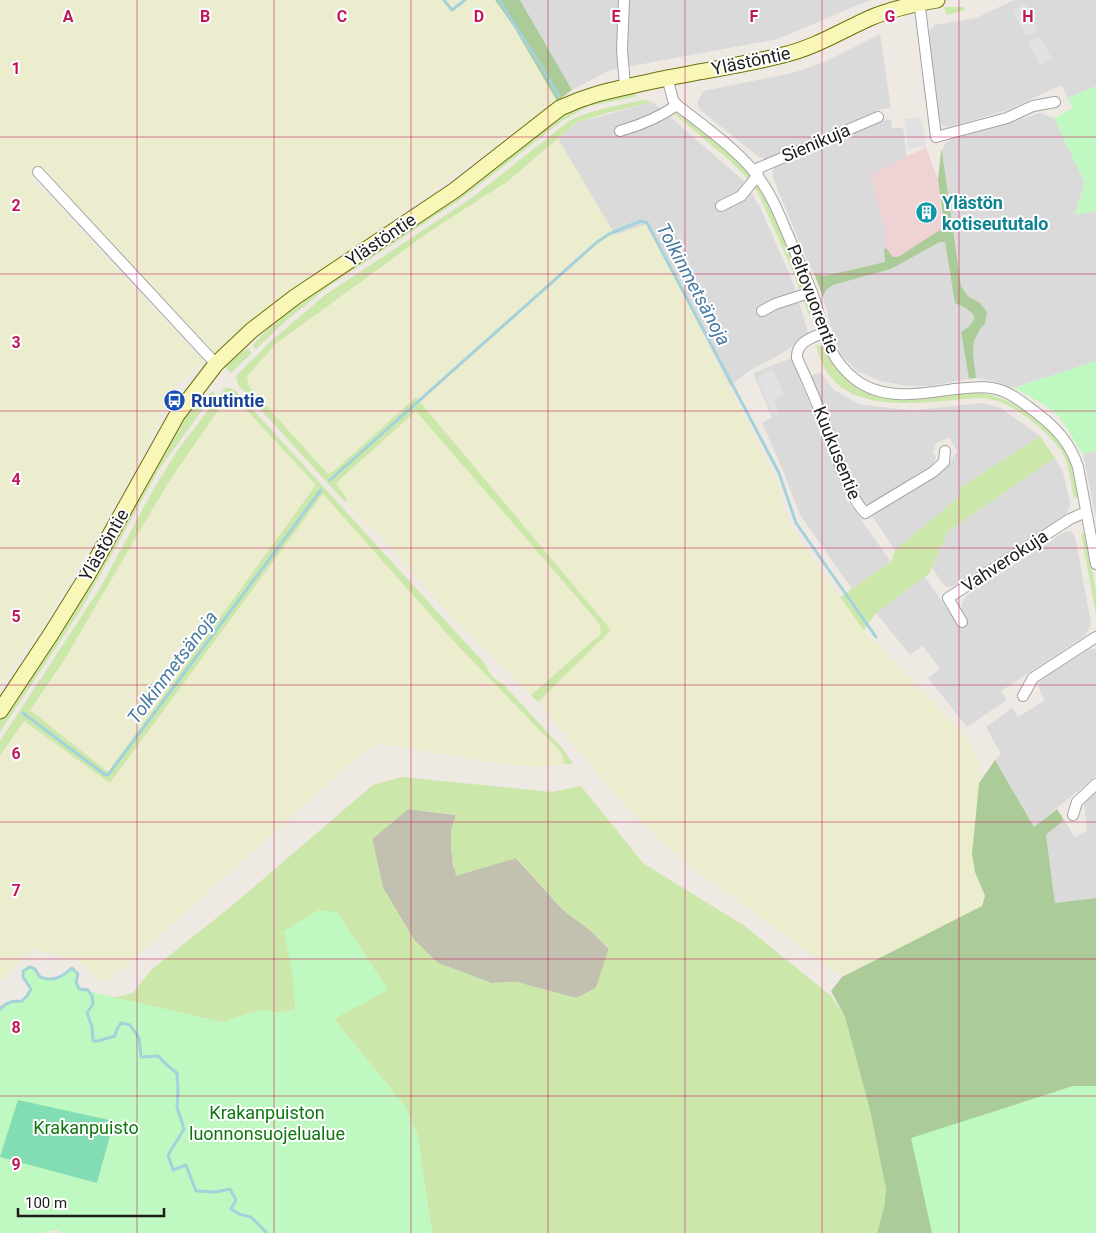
<svg xmlns="http://www.w3.org/2000/svg" width="1096" height="1233" font-family="Roboto,sans-serif">
<rect width="100%" height="100%" fill="#eeeae3"/>
<g fill="#dbdada">
<path d="M520,0H870L778,39L610,70L572,90Z"/>
<path d="M1014,0H1096V86L1068,98L1061,85L1008,110L949,127L943,126L939,120L929,37L930,30L935,25L976,18Z"/>
<path d="M880,34L891,108L878,110L765,159L759,157L700,110L697,103L703,91L792,73L825,62Z"/>
<path d="M653,102L744,181L759,205L792,280L809,335L781,354L749,371L730,386L648,224L615,235L558,139L576,123Z"/>
<path d="M1040,113L1054,118L1085,183L1075,214L1096,211V361L1014,388L993,381L976,378L973,352L974,341L980,329L985,324L980,303L968,296L961,286L942,151L944,145L948,141Z"/>
<path d="M891,119L892,128H903L907,157L870,175L884,226V249L886,262L823,276L814,273L808,263L773,178V168L882,121Z"/>
<path d="M940,242H945L974,320L971,326L961,333L969,379L931,386H908L880,381L857,371L840,353L830,323L823,297L826,290L833,285L891,269Z"/>
<path d="M791,358L842,483L847,500L891,562L852,589L800,515L782,468L762,423L772,417L753,373Z"/>
<path d="M820,372L834,390L859,404L897,409L916,410L981,403L1001,408L1040,436L960,488L958,498L895,550L872,516L948,466L957,451L949,437L936,443L933,453L936,457L933,464L873,503L863,504L855,492L810,376Z"/>
<path d="M1096,451V519L1083,454Z"/>
<path d="M1055,458L1063,472L1070,503L1069,509L1065,515L955,586L947,587L942,583L932,567L948,531Z"/>
<path d="M1066,531L1072,532L1075,536L1091,623L1089,629L1085,636L1001,691L1007,700L967,727L928,678L940,669L923,646L910,655L876,613L925,577L959,626L967,621L961,609L962,602L967,595Z"/>
<path d="M1090,649H1096V776L1034,827L995,760L1001,754L986,727L1012,708L1018,717L1045,700L1040,691L1039,683L1044,678Z"/>
<path d="M1096,790V898L1055,903L1046,835L1064,820L1075,837L1087,831L1084,802Z"/>
</g>
<path fill="#efd2d3" d="M926,147L938,180L943,228L898,257L893,258L886,248L884,249V226L870,175Z"/>
<path fill="#c2c1af" d="M408,809L456,815L451,831L453,867L516,858L563,910L590,930L609,949L596,988L576,998L516,982L491,983L438,963L414,940L383,888L372,839Z"/>
<g fill="#ecedce">
<path d="M0,0H495L514,27L557,101L419,201L213,354L51,180L50,170L31,179L53,200L204,362L175,387L165,404L159,423L124,489L43,626L0,686Z"/>
<path d="M558,139L615,235L648,224L778,483L789,524L864,630L960,730L981,763L976,814L975,872L985,896L982,906L842,977L698,872L668,847L624,805L538,702L611,630L416,397L334,471L328,474L248,387L247,376L277,343L429,232L508,181Z"/>
<path d="M231,400L238,401L316,485L109,772L30,710L63,662L168,483L221,406Z"/>
<path d="M416,411L599,623L601,634L531,695L455,621L372,526L368,528L345,502L347,499L335,484Z"/>
<path d="M323,493L458,646L561,752L564,760L563,764L542,767L503,764L382,744L374,745L362,753L131,962L107,980H98L79,961L33,949L0,982V756L24,721L110,783Z"/>
</g>
<g fill="#cce7aa" fill-rule="evenodd">
<path d="M944,7H964L965,10L947,15Z"/>
<path d="M636,92V96L634,97L589,106L562,121L461,199L329,286L287,320L256,349L254,348L253,345L279,316L460,194L505,161L547,125L568,112L597,100Z"/>
<path d="M645,100L653,102L603,114L576,123L508,181L429,232L277,343L247,376L249,387L328,474L334,471L416,397L611,630L538,702L531,695L601,634L599,623L416,411L336,483L347,499L345,502L238,385L236,376L270,342L325,295L473,197L569,121C593,109 619,105 645,100Z"/>
<path d="M666,107L688,120L727,151L739,162L758,184L766,199L783,237L806,290L812,312L809,316L792,269L759,195L751,182L728,159Z"/>
<path d="M816,344C826,347 830,358 836,366C846,380 858,390 875,395C910,405 943,392 978,393C1005,393 1055,428 1067,452C1074,466 1075,482 1078,497L1074,498C1071,484 1070,469 1064,456C1055,437 1022,411 1003,403C995,400 988,398 980,398C923,401 832,423 816,344Z"/>
<path d="M248,348L252,353L231,373L225,367L227,363Z"/>
<path d="M226,387L235,390L486,665C490,675 493,679 503,684L563,749L573,764H563L564,760L561,752L458,646L323,494L110,783L24,721L0,756V741L100,588L157,483L177,451ZM231,400L238,401L316,485L108,772L30,710L63,662L168,483L221,406Z"/>
<path d="M212,392H215L158,471L82,608L0,732V721L78,605L171,439L191,406Z"/>
<path d="M1040,436L1055,458L948,531L929,574L876,613L864,630L840,597L891,562L895,550L958,498L960,488Z"/>
<path d="M1081,533L1085,534L1096,591V614Z"/>
<path d="M402,777L552,792L581,786L643,863L746,927L831,996L845,1017L870,1110L886,1189L884,1208L877,1233H432L417,1133L404,1105L334,1019L296,925L284,931L309,1006L278,1013L261,1010L222,1022L113,998L133,993L151,970L229,908L373,785ZM408,809L456,815L451,830V850L456,876L517,858L563,910L590,930L609,948L596,988L576,998L516,982L491,983L438,963L414,940L383,888L372,839Z"/>
</g>
<g fill="#abcc99">
<path d="M495,0H520L572,90L557,101L514,27Z"/>
<path d="M942,151L961,286L968,296L980,303L987,312L985,324L980,329L974,341L973,352L976,378L969,379L961,332C983,319 974,311 955,303L945,242H940L891,269L833,285L826,290L823,297L814,273L824,276L885,262L884,249L886,248L893,257H898L943,228L944,224L938,180L941,151Z"/>
<path d="M995,760L1034,827L1057,809L1064,820L1046,835L1055,903L1096,898V1233H877L884,1208L886,1189L870,1110L845,1017L831,991L842,977L982,906L985,896L975,872L972,854L979,783Z"/>
</g>
<g fill="#c0f8c1">
<path d="M1096,86V211L1075,215L1085,183L1054,118L1073,108L1068,98Z"/>
<path d="M1096,361V451L1083,454L1059,416L1043,404L1014,388Z"/>
<path d="M318,910L337,912L388,990L334,1019L404,1105L417,1133L432,1233H61L57,1230L40,1233H0V1009C6,1002 13,1001 22,1001L27,996L31,989L23,977V971L30,967C36,969 35,972 39,976C48,986 64,975 72,968L78,974L76,982L79,989L222,1022L261,1010L278,1013L295,1009L293,977L284,931Z"/>
<path d="M1073,1086H1096V1233H932L911,1138Z"/>
</g>
<path fill="#82dcb4" d="M18,1100L114,1121L97,1183L0,1157Z"/>
<g fill="#e1e1e1">
<path d="M1025,4L1038,31L1026,36L1013,10Z"/>
<path d="M1040,36L1052,59L1040,65L1028,42Z"/>
<path d="M918,117L922,122L926,146L908,149L904,119Z"/>
<path d="M773,370L784,395L774,398L780,413L776,415L772,413L757,377Z"/>
</g>
<g fill="none" stroke-linecap="round" stroke-linejoin="round">
<g stroke="#a4d2db" stroke-width="3">
<path d="M444,0L452,10L465,0"/>
<path d="M499,0L539,63L559,96"/>
<path d="M330,480L596,243L609,234L641,221L647,223L779,473L796,523L876,637"/>
<path d="M23,713L104,774L108,775L321,490"/>
<path d="M0,1009C6,1002 13,1001 22,1001L27,996L31,989L23,977V971L30,967L35,969L40,977C53,982 62,977 72,968L78,974L76,982L79,989L88,990L92,996L93,1004L87,1013L92,1027L93,1041H97L115,1036L117,1029L121,1023L130,1025L139,1038L141,1057L158,1056L168,1066L177,1073L178,1090L177,1107L184,1129L168,1155L173,1170L186,1165L196,1191L216,1192L230,1189L236,1200L231,1209L239,1214L251,1217L267,1233"/>
</g>
<defs>
<g id="street">
<path d="M624,0L622,50L625,86"/>
<path d="M919,0L936,137L1007,118L1033,106L1055,102"/>
<path d="M667,77L673,100L677,105C705,127 744,154 763,184C775,201 782,222 791,242C798,260 807,279 814,298C824,330 827,358 856,380C884,401 922,394 955,389C969,388 986,385 1000,390C1013,394 1026,405 1038,414C1057,429 1070,443 1078,467L1096,564"/>
<path d="M620,131C641,125 660,117 677,105"/>
<path d="M754,170L878,117"/>
<path d="M38,172L216,364"/>
<path d="M721,206L741,196L758,175"/>
<path d="M762,311L775,304L812,292"/>
<path d="M823,333C810,338 796,343 797,358C809,384 820,410 830,437C840,463 847,493 865,513L933,472L944,462L945,451"/>
<path d="M962,622L948,598L1070,519L1086,512"/>
<path d="M1023,696L1033,678L1096,637"/>
<path d="M1073,815L1077,802L1096,784"/>
</g>
<path id="secondary" d="M0,711L51,634L87,576L177,415L216,364L252,330L295,297L455,190L560,108C590,94 612,90 644,83C690,72 737,67 783,55C814,48 841,31 870,18C891,9 914,4 937,0"/>
</defs>
<use href="#street" stroke="#a4a4a4" stroke-width="12"/>
<use href="#secondary" stroke="#6c7107" stroke-width="17"/>
<use href="#street" stroke="#fff" stroke-width="10"/>
<use href="#secondary" stroke="#f8f7b7" stroke-width="15"/>
</g>
<path fill="none" stroke="#c2185b" stroke-width="1" stroke-opacity="0.55" d="M137,0V1233M274,0V1233M411,0V1233M548,0V1233M685,0V1233M822,0V1233M959,0V1233M0,137H1096M0,274H1096M0,411H1096M0,548H1096M0,685H1096M0,822H1096M0,959H1096M0,1096H1096"/>
<defs>
<symbol id="building-disc" viewBox="-11 -11 22 22"><circle r="9.5" fill="#0f9aa8" stroke="#fff"/><path d="M-4-6H4V6H1V3H-1V6H-4ZM-2.5-4.3h1.7v1.8h-1.7ZM.8-4.3h1.7v1.8H.8ZM-2.5-1h1.7V.8h-1.7ZM.8-1h1.7V.8H.8Z" fill="#fff"/></symbol>
<symbol id="bus-disc" viewBox="-11 -11 22 22"><circle r="9.5" fill="#1a4fb4" stroke="#fff"/><path d="M-5-6H5V4H4V6H2V4H-2V6H-4V4H-5ZM-3.5-4V0h7V-4ZM-3.5 1.2v1.5H-2V1.2ZM2 1.2v1.5H3.5V1.2Z" fill="#fff"/></symbol>
</defs>
<g fill-rule="evenodd">
<use href="#building-disc" x="914" y="200" width="25" height="25"/>
<use href="#bus-disc" x="162" y="388" width="25" height="25"/>
</g>
<g text-anchor="middle" stroke-width="4" stroke-linejoin="round" paint-order="stroke">
<g font-size="18" fill="#1d1d1d" stroke="#fff">
<text transform="translate(751 61) rotate(-12)" y="6">Ylästöntie</text>
<text transform="translate(816 143) rotate(-23)" y="6">Sienikuja</text>
<text transform="translate(381 240) rotate(-34)" y="6">Ylästöntie</text>
<text transform="translate(813 299) rotate(69)" y="6">Peltovuorentie</text>
<text transform="translate(837 453) rotate(68)" y="6">Kuukusentie</text>
<text transform="translate(104 545) rotate(-60)" y="6">Ylästöntie</text>
<text transform="translate(1005 561) rotate(-33)" y="6">Vahverokuja</text>
</g>
<g font-size="18" font-weight="bold" fill="#0d838f" stroke="#fff" text-anchor="start">
<text x="942" y="209">Ylästön<tspan x="942" dy="21">kotiseututalo</tspan></text>
</g>
<g font-size="18" font-weight="bold" fill="#164399" stroke="#fff" text-anchor="start">
<text x="191" y="407">Ruutintie</text>
</g>
<g font-size="18" fill="#0e7810" stroke="#fff">
<text x="267" y="1119">Krakanpuiston<tspan x="267" dy="21">luonnonsuojelualue</tspan></text>
<text x="86" y="1134">Krakanpuisto</text>
</g>
<g font-size="19" font-style="italic" fill="#497ba2" stroke="#fff">
<text transform="translate(694 284) rotate(62)" y="7">Tolkinmetsänoja</text>
<text transform="translate(172 667) rotate(-53)" y="7">Tolkinmetsänoja</text>
</g>
</g>
<g font-size="16" text-anchor="middle" font-weight="bold" fill="#c2185b" stroke="#fff" stroke-width="4" stroke-linejoin="round" paint-order="stroke">
<text x="68" y="22">A</text>
<text x="205" y="22">B</text>
<text x="342" y="22">C</text>
<text x="479" y="22">D</text>
<text x="616" y="22">E</text>
<text x="754" y="22">F</text>
<text x="890" y="22">G</text>
<text x="1028" y="22">H</text>
<text x="16" y="74">1</text>
<text x="16" y="211">2</text>
<text x="16" y="348">3</text>
<text x="16" y="485">4</text>
<text x="16" y="622">5</text>
<text x="16" y="759">6</text>
<text x="16" y="896">7</text>
<text x="16" y="1033">8</text>
<text x="16" y="1170">9</text>
</g>
<path d="M18 1208v8h146v-8" fill="none" stroke="#1d1d1d" stroke-width="2.5"/>
<text x="25" y="1208" font-size="15" fill="#1d1d1d" stroke="#ffffff" stroke-width="4" paint-order="stroke">100 m</text>
</svg>
